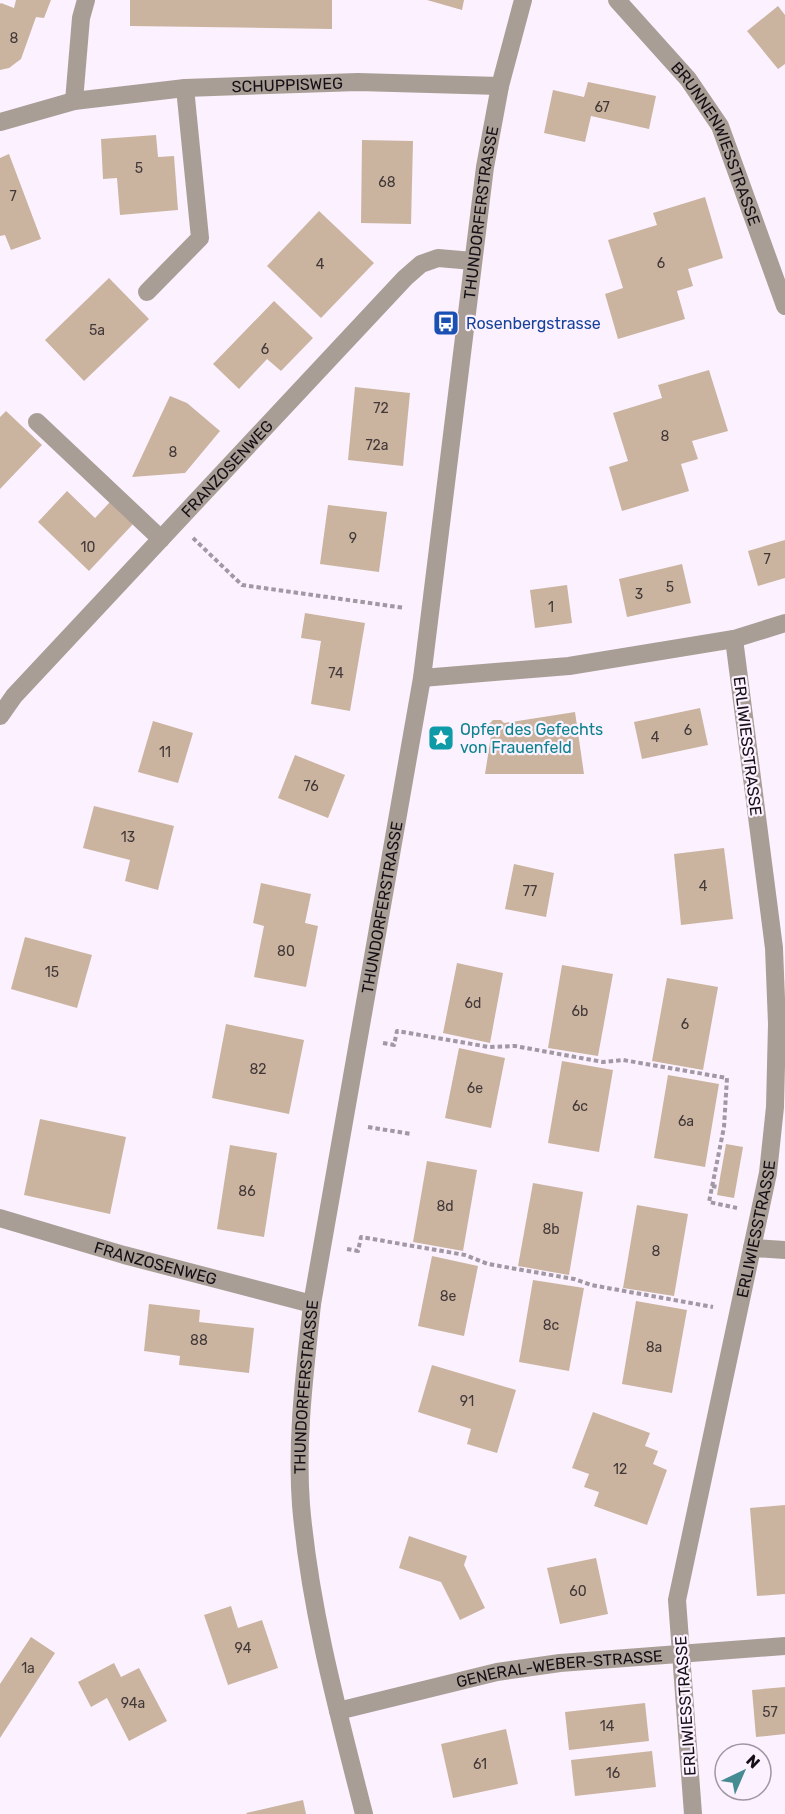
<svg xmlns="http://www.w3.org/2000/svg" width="785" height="1814" font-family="Rubik,sans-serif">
<rect width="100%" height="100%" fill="#fcf1ff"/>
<g fill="#cab4a0">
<path d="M16,0H51L44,18L36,17L21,59L9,68L0,70V4L1,3L14,8Z"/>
<path d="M130,0H332V29L130,26Z"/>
<path d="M427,0H464L462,10Z"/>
<path d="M778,6L785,15V64L778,69L747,31Z"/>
<path d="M588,82L656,96L649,129L591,116L585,142L544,133L553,90L584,97Z"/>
<path d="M156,135L158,157L174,156L178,210L120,215L117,178L103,179L101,139Z"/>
<path d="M362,140L413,141L411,224L361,223Z"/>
<path d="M9,154L41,239L11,250L5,235L0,236V158Z"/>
<path d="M705,197L723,258L688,269L693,286L677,291L685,319L618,339L605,294L623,288L608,240L657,225L653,213Z"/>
<path d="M319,211L374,263L321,318L267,266Z"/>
<path d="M109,278L149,319L84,381L45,340Z"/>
<path d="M274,301L313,338L281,371L267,359L239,389L213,364Z"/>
<path d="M709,370L728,431L692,441L698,459L681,464L689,491L622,511L609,467L628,461L613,413L662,398L658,385Z"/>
<path d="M355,387L410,393L403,466L348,460Z"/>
<path d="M170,396L187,403L220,431L185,473L132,477Z"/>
<path d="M6,411L42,445L0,489V417Z"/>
<path d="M67,491L95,518L110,502L133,524L89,571L38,522Z"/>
<path d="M328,505L387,512L379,572L320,564Z"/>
<path d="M785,540V578L758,586L748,551Z"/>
<path d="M682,564L691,603L627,617L619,579Z"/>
<path d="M567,585L572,623L535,628L530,590Z"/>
<path d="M305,613L365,623L350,711L311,704L321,641L301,638Z"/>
<path d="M700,708L708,745L642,759L634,722Z"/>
<path d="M575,712L584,774H485L491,736L487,729L488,725L493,720H501L504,723Z"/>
<path d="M153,721L193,733L178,783L138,772Z"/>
<path d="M295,755L345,775L328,818L278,798Z"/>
<path d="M94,806L174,826L158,890L125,881L130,860L83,848Z"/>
<path d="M724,848L733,919L681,925L674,854Z"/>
<path d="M514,864L554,873L546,917L505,909Z"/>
<path d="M261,883L311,894L305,923L318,926L306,987L254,977L264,926L253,923Z"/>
<path d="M25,937L92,955L77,1008L11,989Z"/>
<path d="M457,963L503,973L490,1043L443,1033Z"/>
<path d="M562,965L613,974L598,1056L548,1048Z"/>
<path d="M667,978L718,987L703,1070L652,1061Z"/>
<path d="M226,1024L304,1040L289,1114L212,1098Z"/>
<path d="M459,1048L505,1058L491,1128L445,1118Z"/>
<path d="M562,1061L613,1070L599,1152L548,1143Z"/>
<path d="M668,1075L719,1084L705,1167L654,1158Z"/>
<path d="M40,1119L126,1137L110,1214L24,1195Z"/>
<path d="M726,1144L743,1147L734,1198L717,1195Z"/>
<path d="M230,1145L277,1153L264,1237L217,1229Z"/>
<path d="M427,1161L477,1170L463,1251L413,1242Z"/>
<path d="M533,1183L583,1192L569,1275L518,1266Z"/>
<path d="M637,1205L688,1214L674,1296L623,1288Z"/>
<path d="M432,1256L478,1266L464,1336L418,1326Z"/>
<path d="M533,1280L584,1288L569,1371L519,1362Z"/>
<path d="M636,1301L687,1310L672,1393L622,1384Z"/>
<path d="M149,1304L200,1310L199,1322L254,1328L249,1373L179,1365L180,1356L144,1351Z"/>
<path d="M432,1365L516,1390L497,1453L467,1444L471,1429L418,1412Z"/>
<path d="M593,1412L650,1433L645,1446L658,1451L653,1464L667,1470L647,1525L594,1506L599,1492L584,1487L589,1474L572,1468Z"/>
<path d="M785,1505V1594L757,1596L750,1508Z"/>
<path d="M409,1536L467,1556L464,1565L485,1608L460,1620L441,1582L399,1568Z"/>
<path d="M596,1558L608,1614L560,1624L547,1568Z"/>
<path d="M231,1606L238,1628L262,1620L278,1668L228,1685L204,1615Z"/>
<path d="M31,1637L55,1653L0,1738V1684Z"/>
<path d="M114,1663L121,1677L139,1668L167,1721L129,1741L107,1698L91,1707L78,1682Z"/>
<path d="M785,1687V1734L756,1737L752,1690Z"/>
<path d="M645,1703L649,1741L569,1750L565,1712Z"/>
<path d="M506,1729L518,1784L453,1798L441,1744Z"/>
<path d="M652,1751L656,1787L575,1796L571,1760Z"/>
<path d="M303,1800L306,1814H247L246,1813Z"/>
</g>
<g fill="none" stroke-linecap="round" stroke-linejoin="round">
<g stroke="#a198a4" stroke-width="4" stroke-dasharray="4.5 3" stroke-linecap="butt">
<path d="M193,538L242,585L405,608"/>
<path d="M383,1043L394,1045L397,1031L489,1047L515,1046L603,1062L623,1060L727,1078L724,1127L709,1202L737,1208"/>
<path d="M368,1127L411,1134"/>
<path d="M712,1186L718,1187"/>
<path d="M347,1249L358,1251L361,1237L465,1255L488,1264L574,1279L591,1285L713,1307"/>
</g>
<g stroke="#a99e96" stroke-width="18">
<path id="s1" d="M617,0L688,79L720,126L785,306"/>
<path d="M74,101L81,18L86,0"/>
<path id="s2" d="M0,122L74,101L185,88L358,82L500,86"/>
<path d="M147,292L200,238L185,88"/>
<path d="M37,422L161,539"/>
<path d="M422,678L569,666L734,639L785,623"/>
<path id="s3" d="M0,716L14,696L405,278L421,264L438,258L473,261"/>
<path id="s4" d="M0,1218L124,1255L312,1304"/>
<path d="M752,1248L785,1250"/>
<path id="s5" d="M338,1711L497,1672L560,1663L785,1646"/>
<path id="s6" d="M364,1814C338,1712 310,1610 301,1505C296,1438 305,1371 312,1304L422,678L485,167L500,86L523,0"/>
<path id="s7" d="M693,1814L677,1600L768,1173L775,1107L777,1024L774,948L734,639"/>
</g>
</g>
<defs>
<symbol id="bus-square" viewBox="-11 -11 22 22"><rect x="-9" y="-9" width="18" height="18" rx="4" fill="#1a4fb4" stroke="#fcf1ff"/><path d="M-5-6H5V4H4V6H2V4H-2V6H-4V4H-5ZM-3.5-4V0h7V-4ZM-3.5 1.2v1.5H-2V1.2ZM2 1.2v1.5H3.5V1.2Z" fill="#fff"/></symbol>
<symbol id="sight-square" viewBox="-11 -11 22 22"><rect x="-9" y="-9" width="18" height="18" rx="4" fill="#0f9aa8" stroke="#fcf1ff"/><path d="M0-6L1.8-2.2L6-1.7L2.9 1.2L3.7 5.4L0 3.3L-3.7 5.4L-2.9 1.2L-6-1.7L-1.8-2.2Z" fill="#fff"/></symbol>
</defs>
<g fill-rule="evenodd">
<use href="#bus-square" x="431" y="308" width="30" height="30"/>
<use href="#sight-square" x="426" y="723" width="30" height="30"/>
</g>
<g text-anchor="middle" stroke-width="4.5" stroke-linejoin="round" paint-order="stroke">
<g font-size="14" fill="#423838">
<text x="14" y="43">8</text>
<text x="602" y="112">67</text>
<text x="139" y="173">5</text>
<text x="387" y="187">68</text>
<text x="13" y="201">7</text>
<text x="661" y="268">6</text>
<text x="320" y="269">4</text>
<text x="97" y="335">5a</text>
<text x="265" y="354">6</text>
<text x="381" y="413">72</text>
<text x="665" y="441">8</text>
<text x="377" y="450">72a</text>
<text x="173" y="457">8</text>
<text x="353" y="543">9</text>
<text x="88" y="552">10</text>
<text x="767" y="564">7</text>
<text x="670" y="592">5</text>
<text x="639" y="599">3</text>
<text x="551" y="612">1</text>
<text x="336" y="678">74</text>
<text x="688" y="735">6</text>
<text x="655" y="742">4</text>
<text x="165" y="757">11</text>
<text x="311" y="791">76</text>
<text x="128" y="842">13</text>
<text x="703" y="891">4</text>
<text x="530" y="896">77</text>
<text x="286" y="956">80</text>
<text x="52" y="977">15</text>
<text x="473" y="1008">6d</text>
<text x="580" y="1016">6b</text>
<text x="685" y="1029">6</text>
<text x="258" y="1074">82</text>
<text x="475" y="1093">6e</text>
<text x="580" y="1111">6c</text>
<text x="686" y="1126">6a</text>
<text x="247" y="1196">86</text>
<text x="445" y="1211">8d</text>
<text x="551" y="1234">8b</text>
<text x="656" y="1256">8</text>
<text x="448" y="1301">8e</text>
<text x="551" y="1330">8c</text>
<text x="199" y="1345">88</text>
<text x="654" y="1352">8a</text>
<text x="467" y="1406">91</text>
<text x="620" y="1474">12</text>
<text x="578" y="1596">60</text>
<text x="243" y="1653">94</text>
<text x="28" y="1673">1a</text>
<text x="133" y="1708">94a</text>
<text x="770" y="1717">57</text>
<text x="607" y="1731">14</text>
<text x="480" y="1769">61</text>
<text x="613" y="1778">16</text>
</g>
<g font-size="16" fill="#150f16" stroke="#fcf1ff">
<text dy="6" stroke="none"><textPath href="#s2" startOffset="291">SCHUPPISWEG</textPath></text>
<text dy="6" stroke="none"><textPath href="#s1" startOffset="177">BRUNNENWIESSTRASSE</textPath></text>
<text dy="6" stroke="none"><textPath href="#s6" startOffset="1622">THUNDORFERSTRASSE</textPath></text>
<text dy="6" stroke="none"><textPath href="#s3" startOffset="336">FRANZOSENWEG</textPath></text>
<text transform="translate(748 746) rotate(83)" y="6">ERLIWIESSTRASSE</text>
<text dy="6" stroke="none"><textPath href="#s6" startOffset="920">THUNDORFERSTRASSE</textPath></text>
<text dy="6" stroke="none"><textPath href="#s7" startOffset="594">ERLIWIESSTRASSE</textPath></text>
<text dy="6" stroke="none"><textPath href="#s4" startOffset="162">FRANZOSENWEG</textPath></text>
<text dy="6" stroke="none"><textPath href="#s6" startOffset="434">THUNDORFERSTRASSE</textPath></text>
<text dy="6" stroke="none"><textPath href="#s5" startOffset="226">GENERAL-WEBER-STRASSE</textPath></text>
<text transform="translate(685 1706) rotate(-94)" y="6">ERLIWIESSTRASSE</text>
</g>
<g font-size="16" fill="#164399" stroke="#fcf1ff" text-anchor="start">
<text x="466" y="329">Rosenbergstrasse</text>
</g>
<g font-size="16" fill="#0d838f" stroke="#fcf1ff" text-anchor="start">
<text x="460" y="735">Opfer des Gefechts<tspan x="460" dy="18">von Frauenfeld</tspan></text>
</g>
</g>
<g transform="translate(743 1772) rotate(44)"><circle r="28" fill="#fcf1ff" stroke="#a097a2" stroke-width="1.5"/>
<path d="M0-4.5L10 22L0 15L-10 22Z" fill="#448c91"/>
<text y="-9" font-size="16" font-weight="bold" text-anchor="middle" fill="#150f16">N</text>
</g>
</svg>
